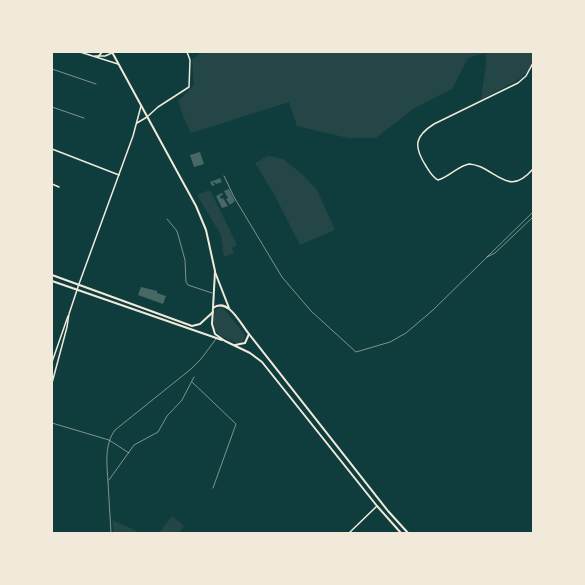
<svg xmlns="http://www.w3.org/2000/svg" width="585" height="585" font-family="Ubuntu,sans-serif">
<rect width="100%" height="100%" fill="#0f3d3e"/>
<g fill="#244646">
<path d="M203,52H533V66L521,78L481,100L486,64V53L468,58L452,89L413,109L376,138H348L297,126L289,102L191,133L184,118L178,101L194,85L192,59Z"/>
<path d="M268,156L283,159L303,175L317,190L335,230L300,245L274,194L255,163Z"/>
<path d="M210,190L237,245L232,248L234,253L224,257L221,235L197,195Z"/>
<path d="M220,307L223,308L245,335L244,339L240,344C220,336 210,335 215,310Z"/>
<path d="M172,516L184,526L179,533H159Z"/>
<path d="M112,520L141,533H114Z"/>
</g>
<g fill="#486865">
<path d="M200,152L204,164L194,167L190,155Z"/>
<path d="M220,178L222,182L216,184L214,182L213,183L215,185L212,186L210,182Z"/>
<path d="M229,189L235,201L230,205L226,199L228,198L224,191Z"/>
<path d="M222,193L223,195L220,196L221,199L223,198L228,206L222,208L216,196Z"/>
<path d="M141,287L157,291V293L166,296L163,304L138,295Z"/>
</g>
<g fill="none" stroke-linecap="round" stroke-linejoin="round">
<g stroke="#f1e9da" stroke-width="0.5">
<path d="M52,69L96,84"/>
<path d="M52,107L84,118"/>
<path d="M224,176L234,197L282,277L311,311L356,352L390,342L406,333L433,310L533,212"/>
<path d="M167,219L177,231L185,260L186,282L188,285L212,293"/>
<path d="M487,257L495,253L533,217"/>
<path d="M192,382L236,424L213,488"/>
<path d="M52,423L109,440L129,453"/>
<path d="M109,480L134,445L158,432L167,416L182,400L194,377"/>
<path d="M108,482C107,464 104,445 115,430L191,369L201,359L216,339"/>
<path d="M108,482L111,533"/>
</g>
<g stroke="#f1e9da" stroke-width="1.5">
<path d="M533,63L526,76L518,83L434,124C415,136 413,146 426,166C429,171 432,177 438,180C449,177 458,166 469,164C473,164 478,166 481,167C503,178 512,193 533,169"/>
<path d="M147,117L158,107L189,87L190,60L187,52"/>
<path d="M52,149L119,175"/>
<path d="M52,184L59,187"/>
<path d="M349,533L377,506"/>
</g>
<g stroke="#f1e9da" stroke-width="1.5">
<path d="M80,52L118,64"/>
<path d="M95,56H105L112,53"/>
<path d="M137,123L147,117"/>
<path d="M52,362L68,316"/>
<path d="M52,383L67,327L69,314L79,284L133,136L141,106"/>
</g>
<g stroke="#f1e9da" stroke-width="2">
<path d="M112,52L179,175L196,206L206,230L215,271L213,308"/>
<path d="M98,57L102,52"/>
<path d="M215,272L229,308"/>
</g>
<g stroke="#f1e9da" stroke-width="2">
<path d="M52,275L192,326L200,324L213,312"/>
<path d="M52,281L222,340"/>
<path d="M249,334L388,511L408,533"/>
<path d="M235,345L245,343L249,334C240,323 228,297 213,308L212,324L215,334L225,341L250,353L262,362L377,506L401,533"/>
</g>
</g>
<rect width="585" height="585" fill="none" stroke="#f1e9da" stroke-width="106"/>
</svg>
